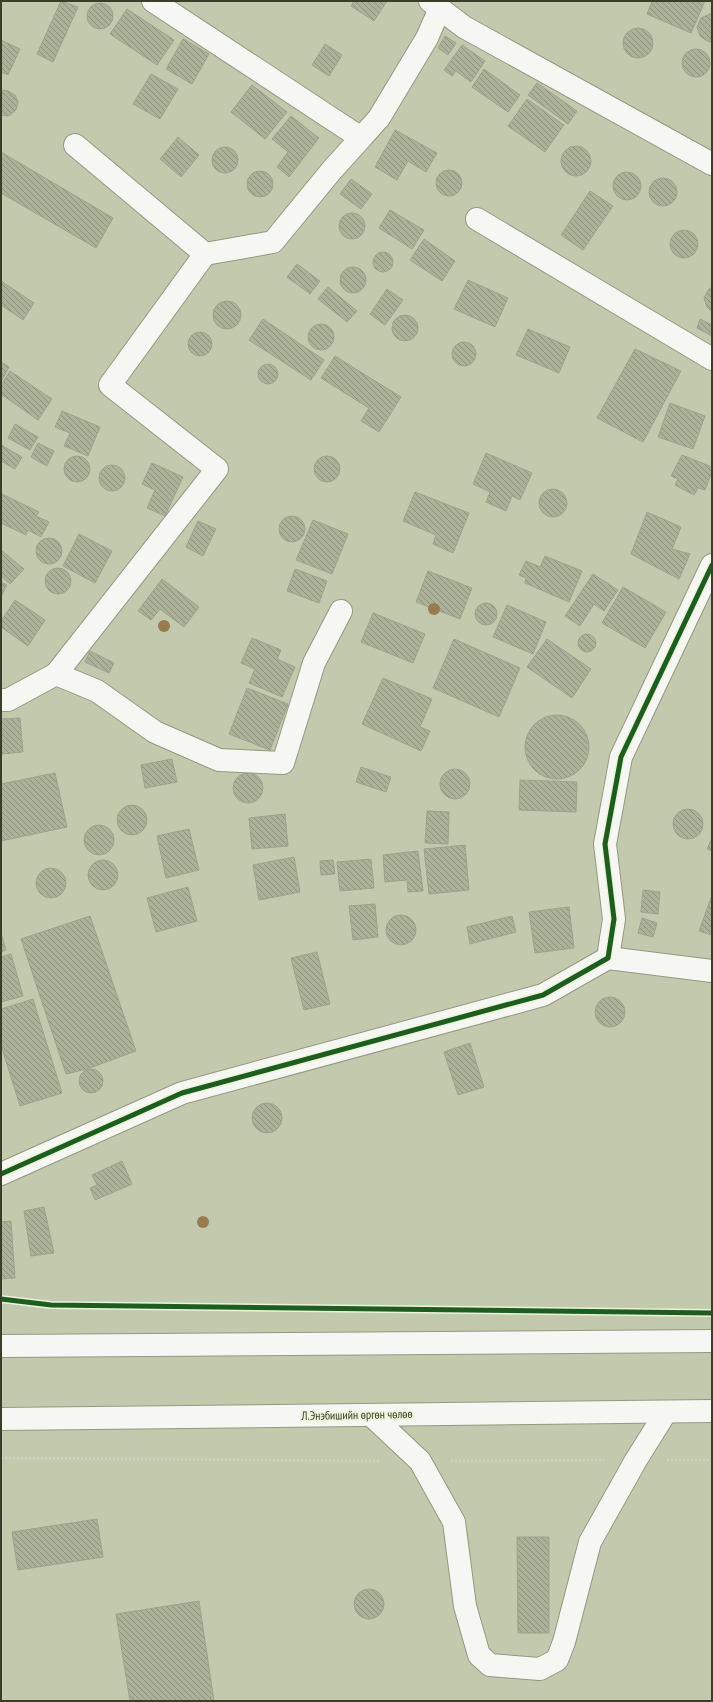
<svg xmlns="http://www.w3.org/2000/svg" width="713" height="1702" font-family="'PT Sans Narrow',sans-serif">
<defs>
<pattern id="building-back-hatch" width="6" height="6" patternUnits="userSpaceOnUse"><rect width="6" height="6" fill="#acb19a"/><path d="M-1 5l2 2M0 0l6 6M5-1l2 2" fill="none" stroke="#8d917e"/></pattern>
</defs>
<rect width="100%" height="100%" fill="#c3c9ad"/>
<g fill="url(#building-back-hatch)" stroke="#9ea28c">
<path d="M61,1L78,7L53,62L37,54Z"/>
<path d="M354,1H387L374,21L351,6Z"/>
<path d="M652,1H705L691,33L647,14Z"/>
<circle cx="100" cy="16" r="13"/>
<path d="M127,9L174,40L157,65L110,34Z"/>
<path d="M710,14H712L711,42L707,41L700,36L697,27L701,18Z"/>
<circle cx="638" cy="43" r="15"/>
<path d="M445,36L456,43L448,55L438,48Z"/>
<path d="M183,39L209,54L192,84L166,69Z"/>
<path d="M1,40L20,49L8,75L1,72Z"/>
<path d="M325,44L342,55L329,76L312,65Z"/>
<path d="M462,45L485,61L471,82L456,71L452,76L444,70Z"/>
<circle cx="696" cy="63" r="14"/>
<path d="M484,69L520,95L508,112L472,87Z"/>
<path d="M151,74L178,89L160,119L133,104Z"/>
<path d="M537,83L577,111L568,124L528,95Z"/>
<path d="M252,85L287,112L265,139L231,112Z"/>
<path d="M4,90L8,91L15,95L18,102L16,110L9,116L1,115V92Z"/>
<path d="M527,99L564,125L545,152L508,126Z"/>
<path d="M291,116L319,138L289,177L277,167L288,152L272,139Z"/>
<path d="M395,130L437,153L426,172L408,161L397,180L375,167Z"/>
<path d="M178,137L199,155L181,177L160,159Z"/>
<circle cx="576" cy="161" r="15"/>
<circle cx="225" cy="160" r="13"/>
<path d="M1,152L113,218L96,248L1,193Z"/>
<circle cx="449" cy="183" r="13"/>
<circle cx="260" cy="184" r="13"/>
<circle cx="627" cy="186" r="14"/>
<circle cx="663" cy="192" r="14"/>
<path d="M351,179L372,194L361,209L340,194Z"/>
<path d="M590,191L613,206L583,250L561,235Z"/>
<path d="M390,210L424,230L412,249L379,228Z"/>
<circle cx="352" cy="226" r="13"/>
<circle cx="684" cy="244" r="14"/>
<path d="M424,239L455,261L442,281L410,260Z"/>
<circle cx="383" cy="262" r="10"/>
<path d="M297,264L320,281L310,294L287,277Z"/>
<circle cx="353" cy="280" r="13"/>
<path d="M468,280L508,298L495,327L454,309Z"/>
<path d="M1,281L34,303L23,320L1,305Z"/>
<path d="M328,287L357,311L347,322L318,299Z"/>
<path d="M712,287V312L707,307L704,298L708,290Z"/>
<path d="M387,289L403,300L385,325L370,314Z"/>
<circle cx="227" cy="315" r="14"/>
<circle cx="405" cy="328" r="13"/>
<path d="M263,319L324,360L311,380L249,340Z"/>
<path d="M700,319L712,325V336L697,328Z"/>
<circle cx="321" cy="337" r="13"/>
<path d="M528,329L570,347L559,373L516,355Z"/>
<circle cx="200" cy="344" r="12"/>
<circle cx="464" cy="354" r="12"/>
<path d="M635,349L681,371L643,442L597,418Z"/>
<path d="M335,356L401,397L379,432L361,421L369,408L321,378Z"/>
<path d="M1,362L9,367L1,382Z"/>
<circle cx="268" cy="374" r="10"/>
<path d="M10,371L52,399L38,420L1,394V385Z"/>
<path d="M670,403L705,416L693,449L658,437Z"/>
<path d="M62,411L100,427L88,456L64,446L70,433L55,427Z"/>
<path d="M15,424L38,437L30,450L8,438Z"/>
<path d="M38,443L54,451L47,466L31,457Z"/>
<path d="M1,445L22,457L15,469L1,461Z"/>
<path d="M486,453L532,473L520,500L512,496L506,511L486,502L490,492L473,484Z"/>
<path d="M682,455L712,467V472L705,490L698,488L694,495L675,485L678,479L671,476Z"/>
<circle cx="327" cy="469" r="13"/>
<circle cx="77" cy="469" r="13"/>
<path d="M152,463L183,477L165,516L147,508L155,490L142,484Z"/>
<circle cx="112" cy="478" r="13"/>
<circle cx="553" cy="503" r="14"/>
<path d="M415,492L469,513L453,553L433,544L436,535L403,521Z"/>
<path d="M2,494L39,512L36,516L49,522L41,537L28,530L26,535L1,523V497Z"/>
<path d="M647,512L681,527L672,549L690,554L679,579L631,554Z"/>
<circle cx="292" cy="529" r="13"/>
<path d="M313,520L348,534L332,574L296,560Z"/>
<path d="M198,521L216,529L203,556L186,547Z"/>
<path d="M79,534L112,551L95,583L63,566Z"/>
<circle cx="49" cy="551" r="13"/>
<path d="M1,550L24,569L10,584L1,576Z"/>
<path d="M545,556L582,571L569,602L525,583L526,578L519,575L526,561L540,567Z"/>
<circle cx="58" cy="581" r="13"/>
<path d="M295,569L327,581L319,603L287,591Z"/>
<path d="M428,571L472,588L460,619L416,602Z"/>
<path d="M593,574L618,590L604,611L594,604L580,626L565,616Z"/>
<path d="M162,579L199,607L184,627L160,609L151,620L138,611Z"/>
<path d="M1,582L7,585L1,597Z"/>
<path d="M623,587L666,612L645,648L602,623Z"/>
<path d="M15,600L45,620L28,646L1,627V621Z"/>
<circle cx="486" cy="614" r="11"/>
<path d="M507,605L546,622L533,654L493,637Z"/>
<path d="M373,613L425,634L413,663L361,642Z"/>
<circle cx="587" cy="643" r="9"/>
<path d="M252,638L281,650L277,659L295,667L282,697L249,683L255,669L241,663Z"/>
<path d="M454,639L520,668L499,717L433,688Z"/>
<path d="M547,639L591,669L572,698L527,667Z"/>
<path d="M90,651L114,663L109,673L85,662Z"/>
<path d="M383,678L432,699L420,727L430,731L421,751L362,724Z"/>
<path d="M247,688L288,704L270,750L229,734Z"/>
<circle cx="557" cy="747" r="32"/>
<path d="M20,718L23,752L1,754V719Z"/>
<path d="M172,759L177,782L145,788L141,765Z"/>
<path d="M361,767L391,777L386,792L356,782Z"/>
<circle cx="455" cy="784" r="15"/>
<path d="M55,773L67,827L1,841V784Z"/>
<circle cx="248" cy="788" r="15"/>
<path d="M520,780L577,782L576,812L519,810Z"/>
<circle cx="132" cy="820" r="15"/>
<circle cx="688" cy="824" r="15"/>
<path d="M427,811L449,812L448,844L425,843Z"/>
<path d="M285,814L288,846L252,849L249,818Z"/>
<circle cx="99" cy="840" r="15"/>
<path d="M189,829L199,870L166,878L157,836Z"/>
<path d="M712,838V851L707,849Z"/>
<path d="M465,845L469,890L429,894L424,849Z"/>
<path d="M418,851L423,891L408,892L407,880L385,882L383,855Z"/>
<path d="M294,857L300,892L259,900L253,865Z"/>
<path d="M371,859L374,888L340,891L337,862Z"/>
<path d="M333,860L335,874L321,875L320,861Z"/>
<circle cx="103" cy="875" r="15"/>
<circle cx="51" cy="883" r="15"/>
<path d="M188,887L197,921L156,932L147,898Z"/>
<path d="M643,890L660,892L658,914L641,912Z"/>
<path d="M712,895V935L699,931Z"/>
<path d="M375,904L378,937L353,940L349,906Z"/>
<path d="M569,907L574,948L535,953L529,912Z"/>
<circle cx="401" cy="930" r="15"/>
<path d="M90,916L136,1051L87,1069L66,1074L21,939Z"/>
<path d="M512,916L516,932L470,944L467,927Z"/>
<path d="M642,918L657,923L653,937L638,933Z"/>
<path d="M1,933L6,950L1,952Z"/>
<path d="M317,952L330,1004L304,1010L291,958Z"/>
<path d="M11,954L23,996L1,1002V957Z"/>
<circle cx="610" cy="1012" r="15"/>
<path d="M33,999L62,1093L20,1106L1,1045V1009Z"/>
<path d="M470,1043L484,1087L458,1095L444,1052Z"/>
<circle cx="91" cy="1081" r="12"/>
<circle cx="267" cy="1118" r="15"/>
<path d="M122,1161L132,1184L95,1200L90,1188L97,1185L92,1175Z"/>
<path d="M44,1207L54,1253L31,1256L24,1211Z"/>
<path d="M11,1221L15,1278L1,1279V1222Z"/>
<path d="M97,1519L103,1557L18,1570L12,1532Z"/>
<path d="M517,1537H549V1633H518Z"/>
<circle cx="369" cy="1604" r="15"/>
<path d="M199,1601L214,1701H130L116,1614Z"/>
</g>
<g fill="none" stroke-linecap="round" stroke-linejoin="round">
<defs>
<g id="minor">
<path d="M430,1L464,27L712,164"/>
<path d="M361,138L379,118L427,38L440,8"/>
<path d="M75,145L205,254"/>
<path d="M477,219L712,359"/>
<path d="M56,674L217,469L110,385L205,254L273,242L332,170L361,138L153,1"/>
<path d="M1,700H8L56,674L97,691L155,732L219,760L283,763L314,663L341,611"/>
<path d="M608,958L712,971"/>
<path d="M1,1174L182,1093L543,995L608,958L614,919L605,844L621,757L712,565"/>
<path d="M371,1415L420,1461L454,1522L465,1606L479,1655L490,1665L540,1669L557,1660L564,1642L590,1542L636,1460L666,1412"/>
</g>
<g id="major">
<path d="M1,1346L712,1341"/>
<path d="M1,1419L712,1411"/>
</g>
</defs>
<use href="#minor" stroke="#949882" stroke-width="24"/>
<use href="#major" stroke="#949882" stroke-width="24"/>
<g stroke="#ced1c7" stroke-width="2.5" stroke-dasharray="2 2" stroke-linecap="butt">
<path d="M1,1458L380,1461"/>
<path d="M667,1460H712"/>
<path d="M451,1461L604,1460"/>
</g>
<use href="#minor" stroke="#f6f7f3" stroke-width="22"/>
<use href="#major" stroke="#f6f7f3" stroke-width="22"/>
<defs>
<g id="cycleway">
<path d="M1,1174L182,1093L543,995L608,958L614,919L605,844L621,757L712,565"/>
<path d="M1,1299L51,1305L712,1313"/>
</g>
</defs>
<use href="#cycleway" stroke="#ecf3d8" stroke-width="8"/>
<use href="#cycleway" stroke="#1b5e20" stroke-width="5"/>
</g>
<g fill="#997c4e">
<circle cx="434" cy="609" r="6"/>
<circle cx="164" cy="626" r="6"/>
<circle cx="203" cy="1222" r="6"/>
</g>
<g text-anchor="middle" stroke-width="3" stroke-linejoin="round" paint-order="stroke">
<g font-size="12" fill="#393e29" stroke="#ecf3d8">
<text transform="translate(357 1415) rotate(-1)" y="4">Л.Энэбишийн өргөн чөлөө</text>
</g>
</g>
<rect width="713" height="1702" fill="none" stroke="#393e29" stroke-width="4"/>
</svg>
